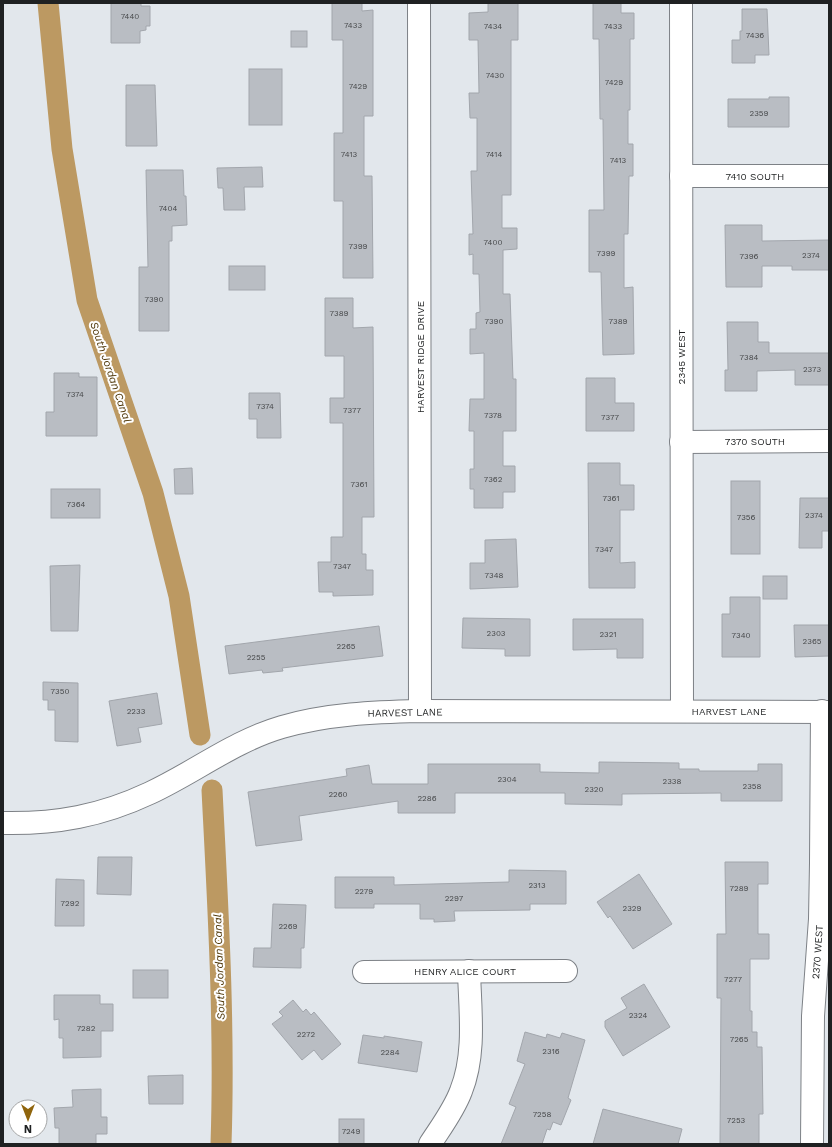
<svg xmlns="http://www.w3.org/2000/svg" width="832" height="1147" font-family="'Work Sans',sans-serif">
<rect width="100%" height="100%" fill="#e2e7ec"/>
<g fill="none" stroke-linecap="round" stroke-linejoin="round">
<g stroke="#bc9962" stroke-width="21">
<path d="M48,3L62,149L87,300L153,493L179,596L200,735"/>
<path d="M212,790C218,908 225,1026 221,1144"/>
</g>
</g>
<g fill="#b9bdc3" stroke="#a2a6ac">
<path d="M111,3H141V6H150V26H146V30L140,31V43H111Z"/>
<path d="M332,3H362V11L373,10V116H364V176H372L373,278H343V201H334V133H343V40H332Z"/>
<path d="M488,3H518V40H511V195H502V228H517V249L503,250V294H510L513,379H516V431H503V466H515V492H503V508H474V489H470V469H474V431H469L470,399H484V353L470,354V329H476V313L480,312L479,274H473V254L469,255V234H473L471,171H477V118H470L469,93H479L478,40H469V13L488,12Z"/>
<path d="M593,3H621V13H634V39H630V110H628V144H633V176H629L628,234H624V288L633,287L634,354L603,355L601,272H589V210H604L603,119H600L599,39H593Z"/>
<path d="M742,9H767L769,55H755V63H732V40H740V31H742Z"/>
<rect x="291" y="31" width="16" height="16"/>
<rect x="249" y="69" width="33" height="56"/>
<path d="M126,85H155L157,146H126Z"/>
<path d="M769,97H789V127H728V99H769Z"/>
<path d="M262,167L263,187H244L245,210H224L223,188H218L217,168Z"/>
<path d="M146,170H183L184,196H186L187,225L172,226V241H169V331H139V267H148Z"/>
<path d="M725,225H762V241L829,240V270H792V266H762V287H726Z"/>
<rect x="229" y="266" width="36" height="24"/>
<path d="M325,298H353V328L373,327L374,517H362V554H366V570H373V595L333,596V592H319L318,562H331V537H343V423H330V398H344V356H325Z"/>
<path d="M727,322H758V342H769V353H829V385H795V370L757,371V391H725V370H728Z"/>
<path d="M54,373H79V377H97V436H46V412H54Z"/>
<path d="M586,378H615V403H634V431H586Z"/>
<path d="M249,393H280L281,438H257V419H249Z"/>
<path d="M588,463H620V485H634V510H620V563L635,562V588H589Z"/>
<path d="M192,468L193,494H175L174,469Z"/>
<rect x="731" y="481" width="29" height="73"/>
<rect x="51" y="489" width="49" height="29"/>
<path d="M800,498H829V531H822V548H799Z"/>
<path d="M516,539L518,587L470,589V563H485V540Z"/>
<path d="M80,565L78,631H51L50,566Z"/>
<rect x="763" y="576" width="24" height="23"/>
<path d="M730,597H760V657H722V614H730Z"/>
<path d="M463,618L530,619V656H505V649L462,648Z"/>
<path d="M573,619H643V658H617V649L573,650Z"/>
<path d="M794,625H829V656L795,657Z"/>
<path d="M379,626L383,656L282,668L283,671L263,673L262,670L229,674L225,646Z"/>
<path d="M43,682L78,683V742L55,741V710H48V700H43Z"/>
<path d="M157,693L162,724L138,728L141,742L117,746L109,701Z"/>
<path d="M599,762L679,763V769H699V771H758V764H782V801H721V793L622,794V805L565,804V793H455V813H398V801L299,816L302,840L256,846L248,792L347,776L346,769L369,765L372,784H428V764H540V772L599,773Z"/>
<path d="M98,857H132L131,895L97,894Z"/>
<path d="M725,862H768V884H758V934H769V959H750V1011H752V1032H757V1047H762L763,1114H759V1144H720L721,998H717V934H726Z"/>
<path d="M509,870L566,871V904H530V910L454,911L455,921L434,922V919H420V904H374V908H335V877H394V885L509,882Z"/>
<path d="M639,874L672,924L633,949L610,916L608,918L597,902Z"/>
<path d="M56,879L84,880V926H55Z"/>
<path d="M273,904L306,905L304,948H301V968L253,967L254,948H271Z"/>
<rect x="133" y="970" width="35" height="28"/>
<path d="M644,984L670,1027L623,1056L605,1027V1021L627,1008L621,998Z"/>
<path d="M54,995H100V1004H113V1031H101V1057L63,1058V1038H59V1019L54,1020Z"/>
<path d="M293,1000L303,1012L306,1009L311,1015L314,1012L341,1044L322,1060L314,1050L302,1060L272,1024L283,1016L279,1012Z"/>
<path d="M525,1032L546,1038L547,1034L560,1038L562,1033L585,1040L568,1098L571,1100L561,1125L553,1122L550,1130L547,1129L542,1144H501L516,1107L509,1104L525,1064L517,1061Z"/>
<path d="M363,1035L384,1038V1036L422,1042L417,1072L358,1063Z"/>
<path d="M183,1075V1104H149L148,1076Z"/>
<path d="M101,1089V1117H107V1134H96V1144H59V1128H55L54,1108L73,1107L72,1090Z"/>
<path d="M603,1109L682,1129L678,1144H593Z"/>
<rect x="339" y="1119" width="25" height="25"/>
</g>
<g fill="none" stroke-linecap="round" stroke-linejoin="round">
<defs>
<g id="minor">
<path d="M419,3L420,711"/>
<path d="M681,3L682,711"/>
<path d="M681,176H829"/>
<path d="M681,442L829,441"/>
<path d="M3,823C57,824 101,816 150,793C195,772 234,741 282,727C327,714 374,712 420,711L829,712"/>
<path d="M364,972L566,971"/>
<path d="M430,1144C441,1127 454,1110 461,1091C476,1054 470,1010 469,971"/>
<path d="M812,1144L813,1016L820,919L821,863L822,711"/>
</g>
</defs>
<use href="#minor" stroke="#7d8186" stroke-width="24"/>
<use href="#minor" stroke="#fff" stroke-width="22"/>
</g>
<g text-anchor="middle" stroke-width="4" stroke-linejoin="round" paint-order="stroke">
<g font-size="8" fill="#46484a">
<text x="130" y="19">7440</text>
<text x="353" y="28">7433</text>
<text x="493" y="29">7434</text>
<text x="613" y="29">7433</text>
<text x="755" y="38">7436</text>
<text x="495" y="78">7430</text>
<text x="614" y="85">7429</text>
<text x="358" y="89">7429</text>
<text x="759" y="116">2359</text>
<text x="349" y="157">7413</text>
<text x="494" y="157">7414</text>
<text x="618" y="163">7413</text>
<text x="168" y="211">7404</text>
<text x="493" y="245">7400</text>
<text x="358" y="249">7399</text>
<text x="606" y="256">7399</text>
<text x="811" y="258">2374</text>
<text x="749" y="259">7396</text>
<text x="154" y="302">7390</text>
<text x="339" y="316">7389</text>
<text x="494" y="324">7390</text>
<text x="618" y="324">7389</text>
<text x="749" y="360">7384</text>
<text x="812" y="372">2373</text>
<text x="75" y="397">7374</text>
<text x="265" y="409">7374</text>
<text x="352" y="413">7377</text>
<text x="493" y="418">7378</text>
<text x="610" y="420">7377</text>
<text x="493" y="482">7362</text>
<text x="359" y="487">7361</text>
<text x="611" y="501">7361</text>
<text x="76" y="507">7364</text>
<text x="814" y="518">2374</text>
<text x="746" y="520">7356</text>
<text x="604" y="552">7347</text>
<text x="342" y="569">7347</text>
<text x="494" y="578">7348</text>
<text x="496" y="636">2303</text>
<text x="608" y="637">2321</text>
<text x="741" y="638">7340</text>
<text x="812" y="644">2365</text>
<text x="346" y="649">2265</text>
<text x="256" y="660">2255</text>
<text x="60" y="694">7350</text>
<text x="136" y="714">2233</text>
<text x="507" y="782">2304</text>
<text x="672" y="784">2338</text>
<text x="752" y="789">2358</text>
<text x="594" y="792">2320</text>
<text x="338" y="797">2260</text>
<text x="427" y="801">2286</text>
<text x="537" y="888">2313</text>
<text x="739" y="891">7289</text>
<text x="364" y="894">2279</text>
<text x="454" y="901">2297</text>
<text x="70" y="906">7292</text>
<text x="632" y="911">2329</text>
<text x="288" y="929">2269</text>
<text x="733" y="982">7277</text>
<text x="638" y="1018">2324</text>
<text x="86" y="1031">7282</text>
<text x="306" y="1037">2272</text>
<text x="739" y="1042">7265</text>
<text x="551" y="1054">2316</text>
<text x="390" y="1055">2284</text>
<text x="542" y="1117">7258</text>
<text x="736" y="1123">7253</text>
<text x="351" y="1134">7249</text>
</g>
<g font-size="10" fill="#1f2122" stroke="#fff">
<text x="755" y="180">7410 SOUTH</text>
<text transform="translate(420 357) rotate(-90)" y="4">HARVEST RIDGE DRIVE</text>
<text transform="translate(681 357) rotate(-90)" y="4">2345 WEST</text>
<text x="755" y="445">7370 SOUTH</text>
<text x="729" y="715">HARVEST LANE</text>
<text transform="translate(405 712) rotate(-1)" y="4">HARVEST LANE</text>
<text transform="translate(817 952) rotate(-86)" y="4">2370 WEST</text>
<text x="465" y="975">HENRY ALICE COURT</text>
</g>
<g font-size="11" font-style="italic" fill="#50380a" stroke="#fff">
<text transform="translate(111 372) rotate(71)" y="4">South Jordan Canal</text>
<text transform="translate(219 967) rotate(-92)" y="4">South Jordan Canal</text>
</g>
</g>
<rect width="832" height="1147" fill="none" stroke="#1f2122" stroke-width="8"/>
<g transform="translate(28 1119) rotate(180)"><circle r="19" fill="#ffffff" stroke="#a5a6a7"/>
<path d="M0-3L7 15L0 10L-7 15Z" fill="#90650d"/>
<text y="-6" font-size="11" font-weight="bold" text-anchor="middle" fill="#1f2122">N</text>
</g>
</svg>
